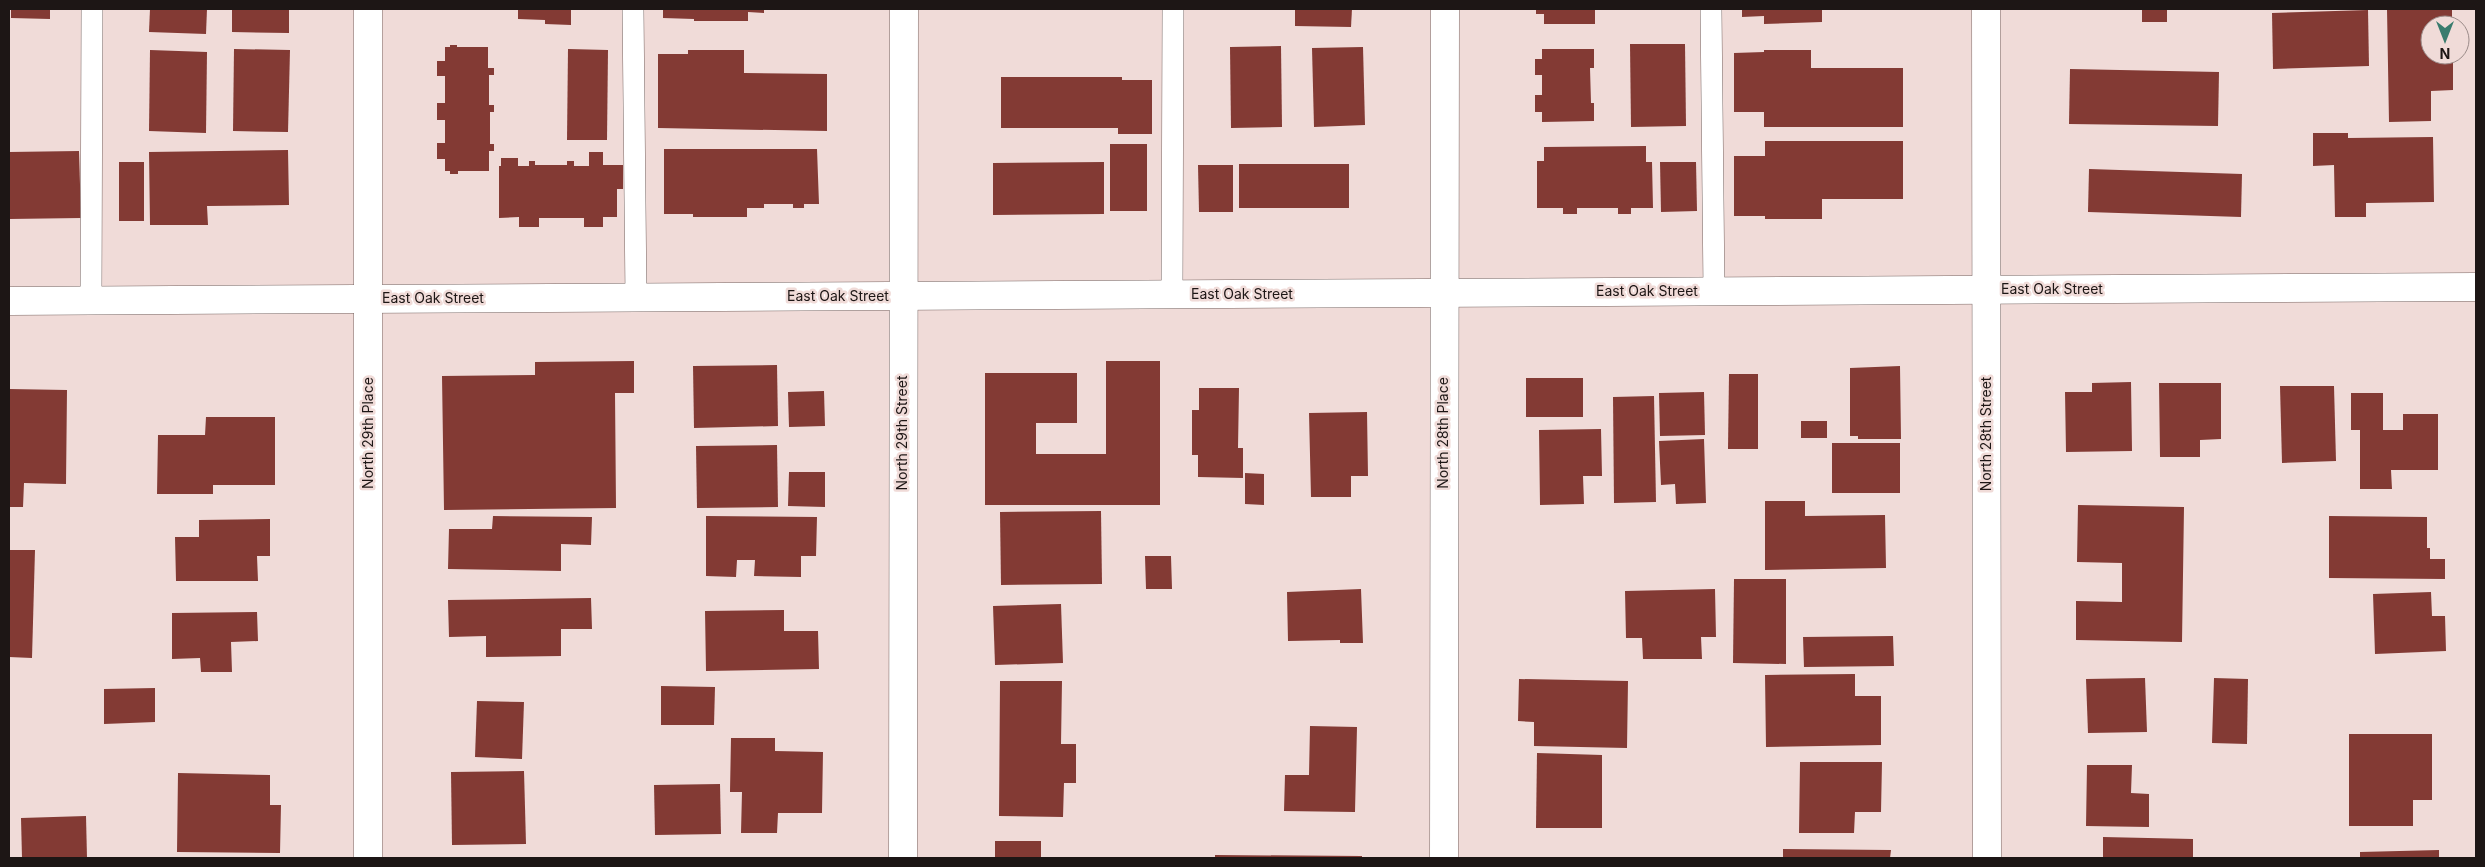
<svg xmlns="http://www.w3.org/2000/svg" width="2485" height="867" font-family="Inter,sans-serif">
<rect width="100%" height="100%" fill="#f0dbd8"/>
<g fill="#833a34">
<path d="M11,9H50V19L11,18Z"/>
<path d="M150,9H207L206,34L149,32Z"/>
<path d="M232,9H289V33L232,32Z"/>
<path d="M518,9H571V25L545,24V20L518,19Z"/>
<path d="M663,9H764V13L748,12V21H694V19L663,18Z"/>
<path d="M1295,9H1352L1351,27L1295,26Z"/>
<path d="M1536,9H1595V24H1544V14H1536Z"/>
<path d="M1742,9H1822V22L1764,24V16L1742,17Z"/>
<rect x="2142" y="9" width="25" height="13"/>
<path d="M2387,9H2452V25H2430V55H2453V90L2431,91V121L2389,122Z"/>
<path d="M2368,10L2369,66L2273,69L2272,13Z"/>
<path d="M1630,44H1685L1686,126L1631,127Z"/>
<path d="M450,45H457V47H488V68H494V75H489V105H494V112H490V144H494V151H489V171H458V174H450V171H445V159H437V143H445V120H437V103H445V76H437V61H445V47H450Z"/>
<path d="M1281,46L1282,127L1231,128L1230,47Z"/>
<path d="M1363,47L1365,125L1314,127L1312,48Z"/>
<path d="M234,49L290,50L288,132L233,131Z"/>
<path d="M568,49L608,50L607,140H567Z"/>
<path d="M1542,49H1594V68H1590L1591,103H1594V121L1542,122V112H1535V95H1542V75H1535V59H1542Z"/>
<path d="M150,50L207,52L206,133L149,131Z"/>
<path d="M688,50H744V73L827,74V131L658,128V54H688Z"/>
<path d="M1764,50H1811V68H1903V127H1764V112H1734V53L1764,52Z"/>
<path d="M2070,69L2219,72L2218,126L2069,124Z"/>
<path d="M1001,77H1122V80H1152V134H1118V128H1001Z"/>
<path d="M2313,133H2348V138L2433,137L2434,202L2366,203V217H2335L2334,165L2313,166Z"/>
<path d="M1765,141H1903V199H1822V219H1765V216H1734V156H1765Z"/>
<rect x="1110" y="144" width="37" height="67"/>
<path d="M1646,146V162H1652L1653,208H1631V214H1618V208H1577V214H1563V208H1537V161H1544V147Z"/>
<path d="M664,149H817L819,204H804V208H793V204H764V208H747V217H693V214H664Z"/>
<path d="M288,150L289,205L207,206L208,225H150L149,152Z"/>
<path d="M79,151L81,218L9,219V152Z"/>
<path d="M589,152H603V165H623V189H617V217H603V227H584V218H539V227H519V217L499,218V166H501V158H518V166H529V161H535V165H567V161H574V166H589Z"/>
<rect x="119" y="162" width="25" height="59"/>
<path d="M1104,162V214L993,215V163Z"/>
<path d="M1660,162H1696L1697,211L1661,212Z"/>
<rect x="1239" y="164" width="110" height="44"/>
<path d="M1198,165H1233V212H1199Z"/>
<path d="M2089,169L2242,174L2241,217L2088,212Z"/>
<path d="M634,361V393H615L616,508L444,510L442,376L535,375V362Z"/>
<path d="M1106,361H1160V505H985V373H1077V423H1036V454H1106Z"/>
<path d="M777,365L778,426L694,428L693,366Z"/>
<path d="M1900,366L1901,439H1858V436H1850V368Z"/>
<path d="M1729,374H1758V449H1728Z"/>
<rect x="1526" y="378" width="57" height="39"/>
<path d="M2131,382L2132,451L2066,452L2065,392H2092V383Z"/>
<path d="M2159,383H2221V439L2200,440V457H2160Z"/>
<path d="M2280,386H2334L2336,461L2282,463Z"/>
<path d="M1199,388H1239L1238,448H1243V478L1198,477V455H1192V410H1199Z"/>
<path d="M9,389L67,390L66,484L24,483L23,507H9Z"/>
<path d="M824,391L825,426L789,427L788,392Z"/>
<path d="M1704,392L1705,435L1660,436L1659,393Z"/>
<path d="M2351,393H2383V430H2403V414H2438V470H2391L2392,489H2360V430H2351Z"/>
<path d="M1654,396L1656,502L1614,503L1613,397Z"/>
<path d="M1367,412L1368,476H1351V497H1311L1309,413Z"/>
<path d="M206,417H275V485H213V494H157L158,435H205Z"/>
<rect x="1801" y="421" width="26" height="17"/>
<path d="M1601,429L1602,476H1583L1584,504L1540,505L1539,430Z"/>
<path d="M1704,439L1706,503L1676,504L1675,484L1661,485L1659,441Z"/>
<rect x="1832" y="443" width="68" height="50"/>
<path d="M777,445L778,507L697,508L696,446Z"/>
<path d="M789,472H825V507L788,506Z"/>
<path d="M1245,473L1264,474V505L1245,504Z"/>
<path d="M1765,501H1805V516L1885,515L1886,568L1765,570Z"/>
<path d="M2078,505L2184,507L2182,642L2076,640V601L2122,602V563L2077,562Z"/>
<path d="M1101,511L1102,584L1001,585L1000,512Z"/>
<path d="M493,516L592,517L591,545L561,544V571L448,569L449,529H492Z"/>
<path d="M706,516L817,517L816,556H801V577L754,576L755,560H737L736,577L706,576Z"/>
<path d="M2329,516L2427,517V548H2430V559H2445V579L2329,578Z"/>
<path d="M270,519V556H257L258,581H176L175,537H199V520Z"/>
<path d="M9,550H35L32,658L9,657Z"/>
<path d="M1145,556H1171L1172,589H1146Z"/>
<path d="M1734,579H1786V664L1733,663Z"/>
<path d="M1361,589L1363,643H1340V640L1288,641L1287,592Z"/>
<path d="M1715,589L1716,637H1701L1702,659H1643L1642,638H1626L1625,591Z"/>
<path d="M2431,592L2432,616H2445L2446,651L2375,654L2373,594Z"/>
<path d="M591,598L592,629H561V656L486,657V636L449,637L448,600Z"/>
<path d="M1061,604L1063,663L995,665L993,606Z"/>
<path d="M784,610V631H818L819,669L706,671L705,611Z"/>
<path d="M257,612L258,641L231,642L232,672H201L200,658L172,659V613Z"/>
<path d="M1893,636L1894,666L1804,667L1803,637Z"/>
<path d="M1855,674V696H1881V745L1766,747L1765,675Z"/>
<path d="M2145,678L2147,732L2088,733L2086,679Z"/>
<path d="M2214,678L2248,679L2247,744L2212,743Z"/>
<path d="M1519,679L1628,681L1627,748L1534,746V722L1518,721Z"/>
<path d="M1000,681H1062L1061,744H1076V783H1064L1063,817L999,816Z"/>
<path d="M661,686L715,687L714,725H661Z"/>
<path d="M155,688V722L104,724V689Z"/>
<path d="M477,701L524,702L522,759L475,757Z"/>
<path d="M1310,726L1357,727L1355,812L1284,811L1285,775H1309Z"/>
<path d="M2349,734H2432V800H2413V826H2349Z"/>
<path d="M731,738H775V751L823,752L822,813H778L777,833H741L742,792H730Z"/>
<path d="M1537,753L1602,755V828H1536Z"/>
<path d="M1800,762H1882L1881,812H1855L1854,833H1799Z"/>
<path d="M2087,765H2132L2131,793L2149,794V827L2086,826Z"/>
<path d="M524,771L526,844L452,845L451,772Z"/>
<path d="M178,773L270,775V805H281L280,853L177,852Z"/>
<path d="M720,784L721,834L655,835L654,785Z"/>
<path d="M86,816L87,858H22L21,818Z"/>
<path d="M2103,837L2193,839V858H2103Z"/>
<rect x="995" y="841" width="46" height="17"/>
<path d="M1783,849L1891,850L1890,858H1783Z"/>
<path d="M2439,850V858H2360V852Z"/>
<path d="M1215,855L1362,856V858H1215Z"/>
</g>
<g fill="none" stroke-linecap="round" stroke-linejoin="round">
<defs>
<g id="service">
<path d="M633,9L636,298"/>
<path d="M1711,9L1714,291"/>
<path d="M1172,294L1173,9"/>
<path d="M91,301L92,9"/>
</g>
<g id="minor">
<path d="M368,9V858"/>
<path d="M1986,9L1987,858"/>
<path d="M903,858L904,9"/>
<path d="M1444,858L1445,9"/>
</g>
<path id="tertiary" d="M9,301L2476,287"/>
</defs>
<use href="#service" stroke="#786663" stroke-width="22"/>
<use href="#minor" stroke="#786663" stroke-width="29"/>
<use href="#tertiary" stroke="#786663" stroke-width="29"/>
<use href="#service" stroke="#fff" stroke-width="21"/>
<use href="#minor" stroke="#fff" stroke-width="28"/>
<use href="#tertiary" stroke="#fff" stroke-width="28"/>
</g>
<g text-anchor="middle" stroke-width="5" stroke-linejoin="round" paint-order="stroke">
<g font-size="14" fill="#1d1615" stroke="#f0dbd8">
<text x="2052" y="294">East Oak Street</text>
<text x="1647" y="296">East Oak Street</text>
<text x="1242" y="299">East Oak Street</text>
<text x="838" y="301">East Oak Street</text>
<text x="433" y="303">East Oak Street</text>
<text transform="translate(368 433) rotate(-90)" y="5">North 29th Place</text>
<text transform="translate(902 433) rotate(-90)" y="5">North 29th Street</text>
<text transform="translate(1443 433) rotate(-90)" y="5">North 28th Place</text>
<text transform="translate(1986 434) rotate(-90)" y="5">North 28th Street</text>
</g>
</g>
<rect width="2485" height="867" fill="none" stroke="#1d1615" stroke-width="20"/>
<g transform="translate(2445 40) rotate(180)"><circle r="24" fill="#f0dbd8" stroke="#9c8c8a"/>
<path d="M0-4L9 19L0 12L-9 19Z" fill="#397c6e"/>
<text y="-8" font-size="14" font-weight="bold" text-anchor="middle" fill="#1d1615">N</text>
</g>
</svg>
